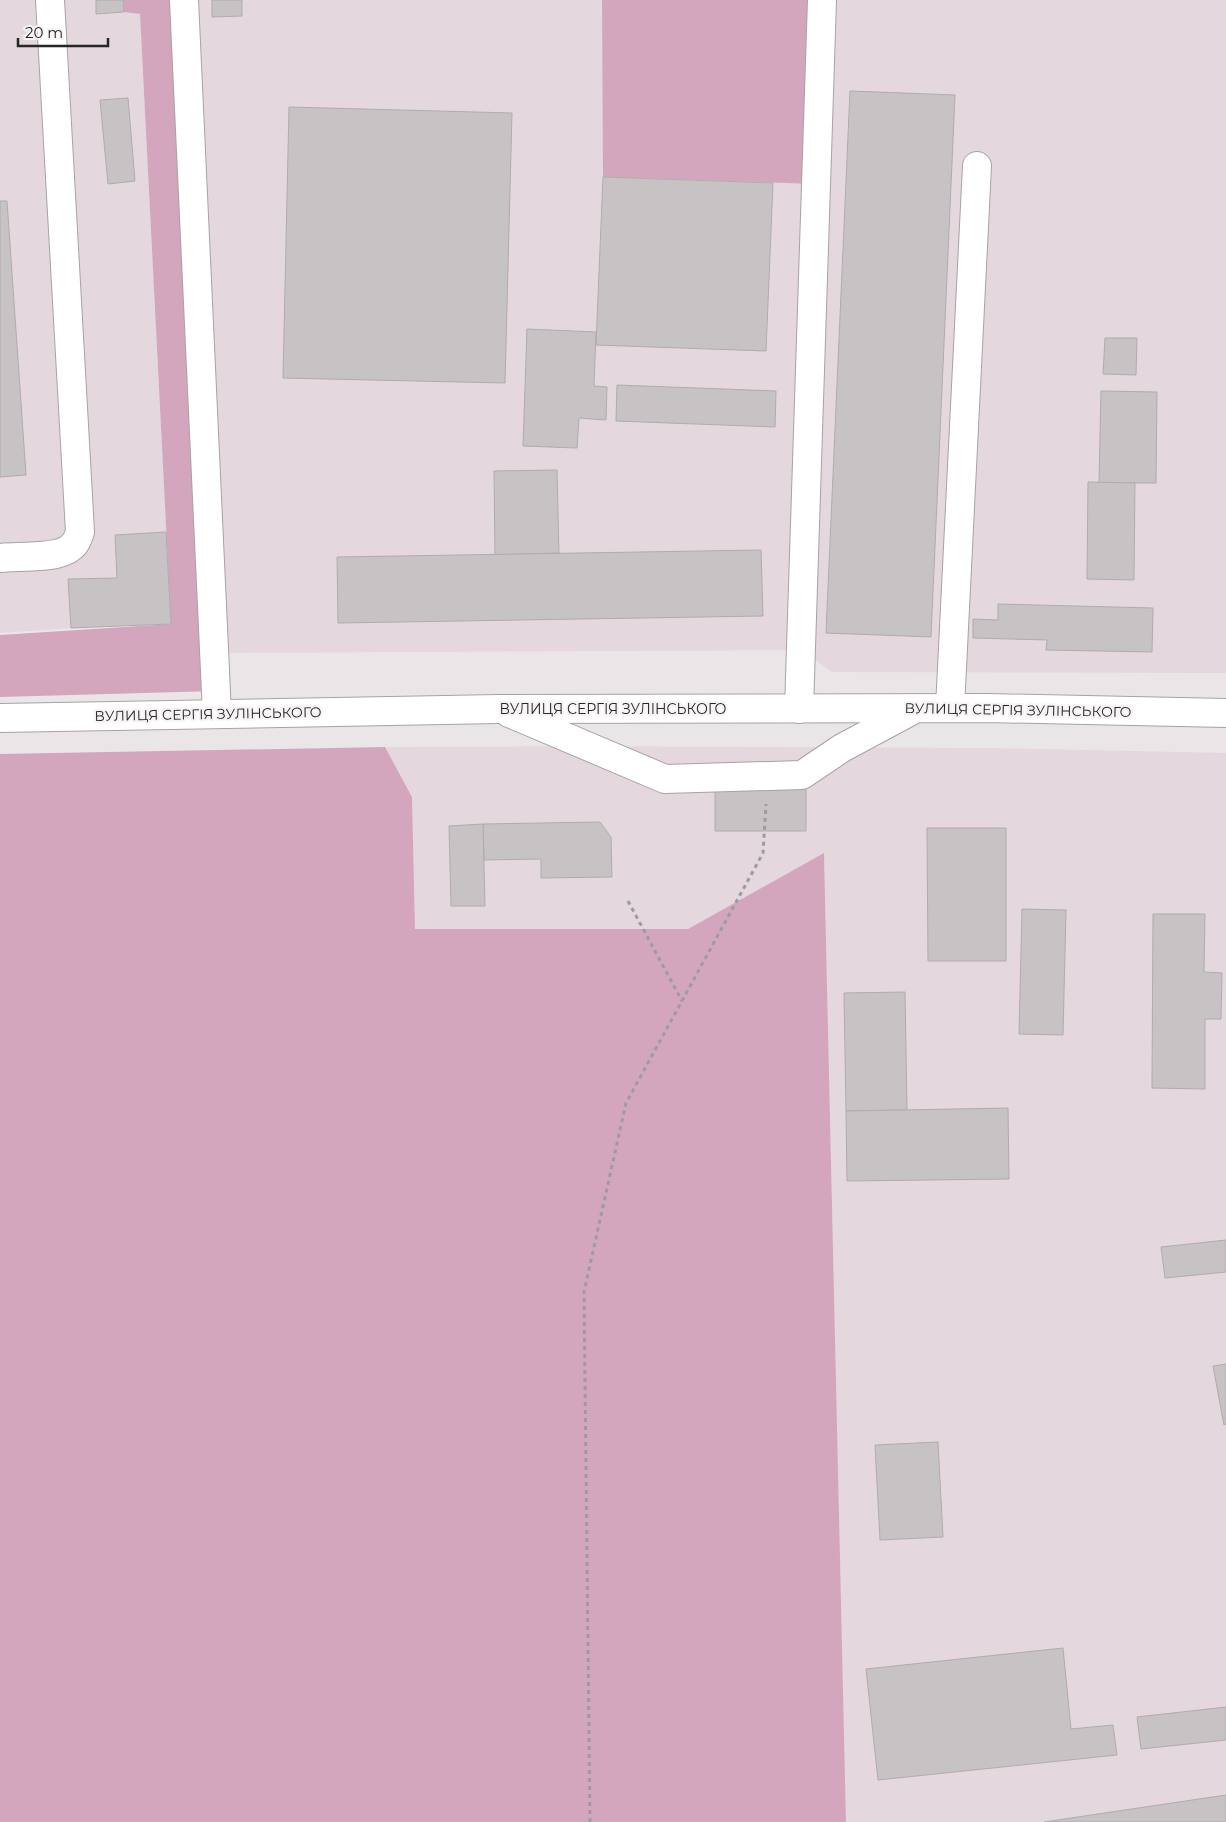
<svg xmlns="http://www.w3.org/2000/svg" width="1226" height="1822" font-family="Montserrat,sans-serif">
<rect width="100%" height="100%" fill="#eae6e8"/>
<g fill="#e4d7dd">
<path d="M0,0H123L124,12L140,14L171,624L71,628L0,633Z"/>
<path d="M184,0H1226V673L832,672L800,650L214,653Z"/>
<path d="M586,746L988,748L1226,753V1822H846L824,854L688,929H415L412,797L385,747Z"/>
</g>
<g fill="#d3a6be">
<path d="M123,0H184L216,691L0,697V635L171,624L140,14L124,12Z"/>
<path d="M602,0H822L816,184L603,177Z"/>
<path d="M385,747L412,797L415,929H688L824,853L846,1822H0V754Z"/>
</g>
<g fill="#c7c3c5" stroke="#b0abae">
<path d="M96,0H123L124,12L96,14Z"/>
<path d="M212,0H242V16L212,17Z"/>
<path d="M850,91L955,95L931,637L826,633Z"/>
<path d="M128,98L135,181L108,184L100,100Z"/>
<path d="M289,107L512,113L505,383L283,378Z"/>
<path d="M603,177L773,183L766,351L596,345Z"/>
<path d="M0,201H7L26,475L0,477Z"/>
<path d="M527,329L596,332L594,386L607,387L606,420L579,418L577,448L523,446Z"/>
<path d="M1105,338H1137L1136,375L1103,374Z"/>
<path d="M617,385L776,391L775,427L616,421Z"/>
<path d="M1101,391L1157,392L1156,483H1099Z"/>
<path d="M557,470L559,553L495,555L494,471Z"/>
<path d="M1088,482L1135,483L1134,580L1087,579Z"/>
<path d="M166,532L171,624L71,628L68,579L117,578L115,535Z"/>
<path d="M761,550L763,616L338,623L337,557Z"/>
<path d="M998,604L1153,608L1152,652L1046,650L1047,640L973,638V619L998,620Z"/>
<path d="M715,770L806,784V831H715Z"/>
<path d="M600,822L611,837L612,877L541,878V859L484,860L483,824Z"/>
<path d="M483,824L485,906H451L449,826Z"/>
<path d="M927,828H1006V961H928Z"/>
<path d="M1022,909L1066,910L1063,1035L1019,1034Z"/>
<path d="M1153,914H1205L1204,972L1222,973L1221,1019H1205V1089L1152,1088Z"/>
<path d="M905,992L907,1110L846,1111L844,993Z"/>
<path d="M1008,1108L1009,1179L847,1181L846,1111Z"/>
<path d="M1226,1240V1272L1165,1278L1161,1247Z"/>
<path d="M1226,1364V1424L1224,1425L1213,1366Z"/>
<path d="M938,1442L943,1537L880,1540L875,1445Z"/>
<path d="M1063,1648L1071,1729L1113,1725L1117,1755L878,1780L866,1669Z"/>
<path d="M1226,1707V1740L1141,1749L1137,1717Z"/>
<path d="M1226,1795V1822H1044Z"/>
</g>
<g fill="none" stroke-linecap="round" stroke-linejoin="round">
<defs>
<g id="minor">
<path d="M184,0L217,714"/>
<path d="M0,558C17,556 57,559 70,548C76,544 78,538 80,532L50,0"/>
<path d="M950,708L977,166"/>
<path d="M799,709L822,0"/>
<path d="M509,713L665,779L802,775L842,748L913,710"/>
<path d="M0,718L499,709L987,708L1226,713"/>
</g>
</defs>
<use href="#minor" stroke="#a7a3a5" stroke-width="30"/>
<g stroke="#9e9b9d" stroke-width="3" stroke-dasharray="4 4" stroke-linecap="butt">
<path d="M628,901L682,1001"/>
<path d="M590,1822L584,1292L626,1103L763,853L766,804"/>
</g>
<use href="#minor" stroke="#fff" stroke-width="28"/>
</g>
<g text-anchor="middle" stroke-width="4.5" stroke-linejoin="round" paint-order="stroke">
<g font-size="14" fill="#272626" stroke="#f8f3f5">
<text x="613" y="714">ВУЛИЦЯ СЕРГІЯ ЗУЛІНСЬКОГО</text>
<text transform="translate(1018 710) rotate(1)" y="5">ВУЛИЦЯ СЕРГІЯ ЗУЛІНСЬКОГО</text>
<text transform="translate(208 714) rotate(-1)" y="5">ВУЛИЦЯ СЕРГІЯ ЗУЛІНСЬКОГО</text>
</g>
</g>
<path d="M18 38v8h90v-8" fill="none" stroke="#272626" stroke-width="2.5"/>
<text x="25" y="38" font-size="15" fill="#272626" stroke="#f8f3f5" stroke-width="4" paint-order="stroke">20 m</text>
</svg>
